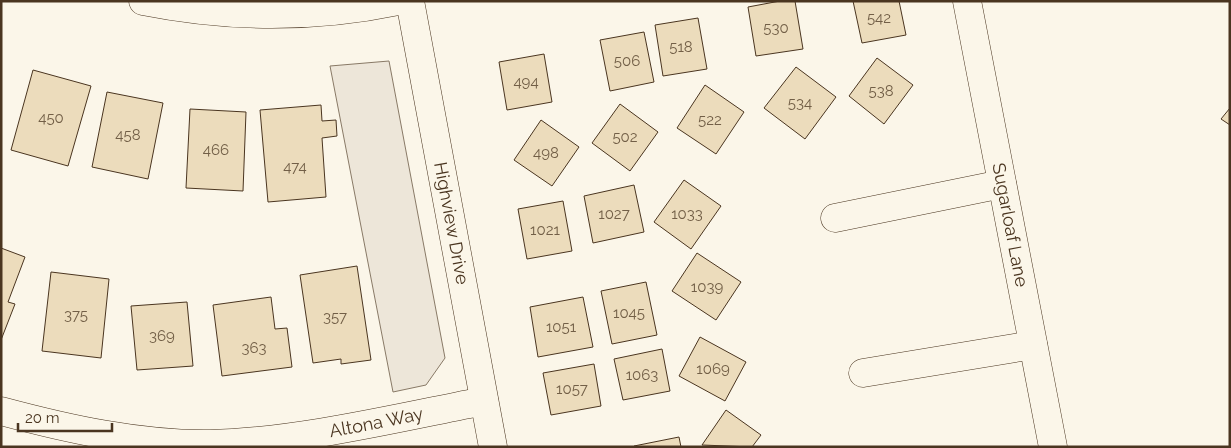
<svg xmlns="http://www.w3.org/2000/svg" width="1231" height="448" font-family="Raleway,sans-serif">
<rect width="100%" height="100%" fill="#fbf6e9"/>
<path fill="#ede6d9" stroke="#887966" d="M389,61L445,358L426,385L393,392L330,66Z"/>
<g fill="#ecdcbc" stroke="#4a3520">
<path d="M780,1H795L803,49L756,56L748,7Z"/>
<path d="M853,1H899L906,35L862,43Z"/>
<path d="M698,18L707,69L663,76L655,25Z"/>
<path d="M644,32L654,82L610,91L600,40Z"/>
<path d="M544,54L552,102L507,110L499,62Z"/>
<path d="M877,58L913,85L884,124L849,96Z"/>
<path d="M796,67L836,97L805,139L764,108Z"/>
<path d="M33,70L91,86L68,166L11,150Z"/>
<path d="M705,85L744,112L716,154L677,128Z"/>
<path d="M107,92L163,103L148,179L92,167Z"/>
<path d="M620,104L658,132L630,171L592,143Z"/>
<path d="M321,105L322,121L336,120L337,136L322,138L326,197L268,202L260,110Z"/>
<path d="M1230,108V125L1221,119Z"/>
<path d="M190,109L246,112L243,191L186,188Z"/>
<path d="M541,120L579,147L552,186L514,160Z"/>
<path d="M684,180L721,206L691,249L654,222Z"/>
<path d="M634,185L644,232L593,243L584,196Z"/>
<path d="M563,201L572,251L527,259L518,209Z"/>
<path d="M1,248L25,257L8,302L15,304L1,340Z"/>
<path d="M697,253L741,282L716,320L672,291Z"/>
<path d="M357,266L371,360L341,364V359L313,363L300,275Z"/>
<path d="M51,272L109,279L101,358L42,351Z"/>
<path d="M646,282L657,335L612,344L601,291Z"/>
<path d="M271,297L275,329L287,328L292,367L222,376L213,305Z"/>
<path d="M583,297L593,347L538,357L530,307Z"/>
<path d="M187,302L193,366L137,370L131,306Z"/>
<path d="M700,337L746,362L725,401L679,376Z"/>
<path d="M662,349L670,391L623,400L614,359Z"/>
<path d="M594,364L601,406L551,415L543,373Z"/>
<path d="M726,410L761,435L752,447L702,445Z"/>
<path d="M679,437L681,447H634V446Z"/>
</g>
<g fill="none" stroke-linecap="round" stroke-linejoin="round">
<defs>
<g id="minor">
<path d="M143,1C228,18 312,19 398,1"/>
<path id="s1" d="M410,1L493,447"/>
<path id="s2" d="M967,1L1053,447"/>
<path d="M835,218L1002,184"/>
<path d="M863,373L1033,345"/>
<path id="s3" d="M1,411C68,429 140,445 210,444C298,442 397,418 484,401"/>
</g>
</defs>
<use href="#minor" stroke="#4a3520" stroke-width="29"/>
<use href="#minor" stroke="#fbf6e9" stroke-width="28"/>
</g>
<g text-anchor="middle" stroke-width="4" stroke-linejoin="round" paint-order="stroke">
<g font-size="15" fill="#725f47">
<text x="879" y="23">542</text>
<text x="776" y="33">530</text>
<text x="681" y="52">518</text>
<text x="627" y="66">506</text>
<text x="526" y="87">494</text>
<text x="881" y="96">538</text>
<text x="800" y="108">534</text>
<text x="51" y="123">450</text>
<text x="710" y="125">522</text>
<text x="128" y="140">458</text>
<text x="625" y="142">502</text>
<text x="216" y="155">466</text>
<text x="546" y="158">498</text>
<text x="295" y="172">474</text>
<text x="614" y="219">1027</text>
<text x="687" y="219">1033</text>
<text x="545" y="235">1021</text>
<text x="707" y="292">1039</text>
<text x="629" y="318">1045</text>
<text x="76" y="320">375</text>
<text x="335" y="322">357</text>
<text x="561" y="332">1051</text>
<text x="162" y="341">369</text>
<text x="254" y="353">363</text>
<text x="713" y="374">1069</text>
<text x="642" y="380">1063</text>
<text x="572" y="394">1057</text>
</g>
<g font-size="18" fill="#4a3520" stroke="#fbf6e9">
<text dy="6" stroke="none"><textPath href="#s1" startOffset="226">Highview Drive</textPath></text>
<text dy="6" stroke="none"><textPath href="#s2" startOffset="228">Sugarloaf Lane</textPath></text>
<text dy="6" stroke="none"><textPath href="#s3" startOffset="380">Altona Way</textPath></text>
</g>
</g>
<rect width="1231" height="448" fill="none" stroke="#4a3520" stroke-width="5"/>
<path d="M18 423v8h94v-8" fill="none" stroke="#4a3520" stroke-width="2.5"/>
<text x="25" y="423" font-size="15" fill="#4a3520" stroke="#fbf6e9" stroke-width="4" paint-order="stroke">20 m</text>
</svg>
